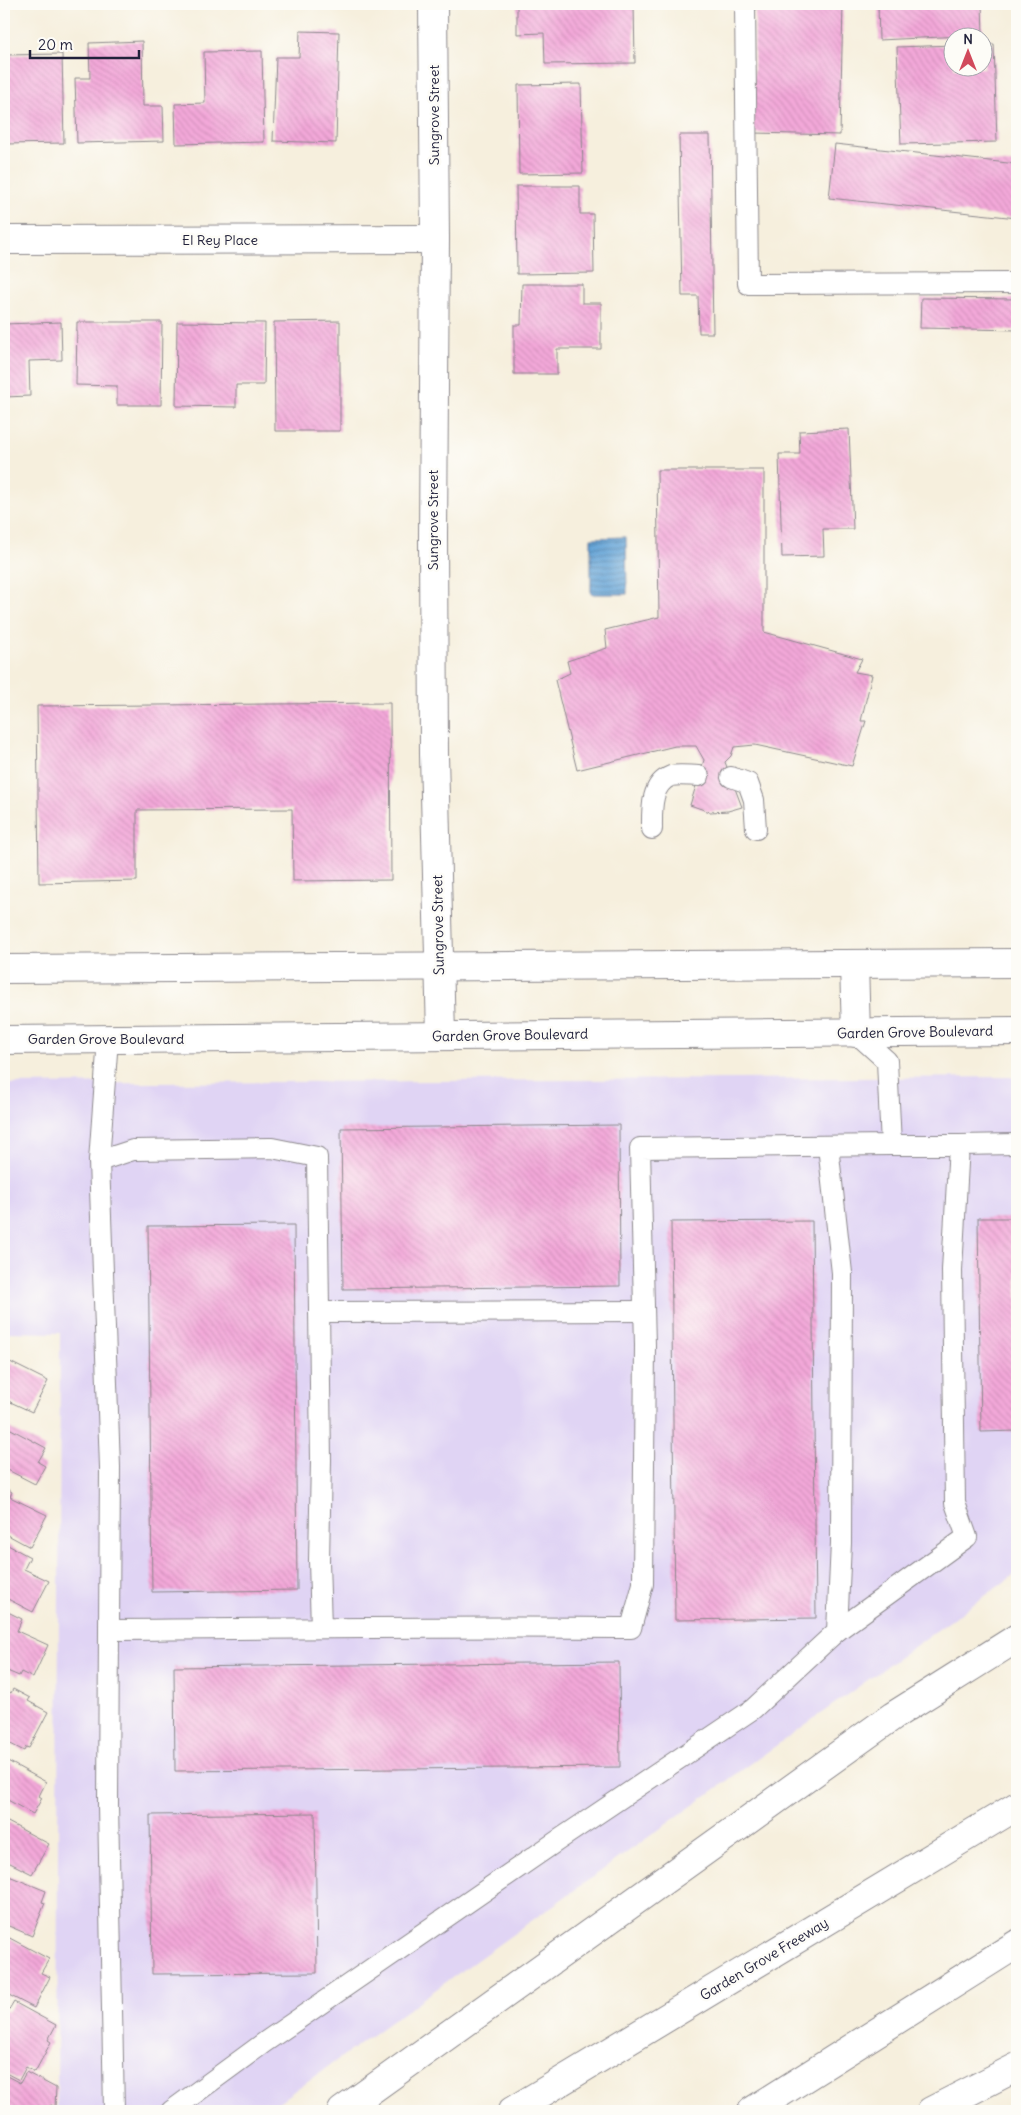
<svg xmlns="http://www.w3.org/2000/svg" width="1021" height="2115" font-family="Delius,sans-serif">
<defs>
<pattern id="water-rules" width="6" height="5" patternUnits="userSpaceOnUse" patternTransform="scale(1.25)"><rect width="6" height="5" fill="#65a4d7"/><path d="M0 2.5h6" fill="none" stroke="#5385b0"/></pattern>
<pattern id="building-back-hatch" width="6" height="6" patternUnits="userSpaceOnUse" patternTransform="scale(1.25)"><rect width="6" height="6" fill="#f3a8d9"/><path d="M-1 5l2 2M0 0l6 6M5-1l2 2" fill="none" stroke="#d090bb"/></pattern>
</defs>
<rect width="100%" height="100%" fill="#fdfcf7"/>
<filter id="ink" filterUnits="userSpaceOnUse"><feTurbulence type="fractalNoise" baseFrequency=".02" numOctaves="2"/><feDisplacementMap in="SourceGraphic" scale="10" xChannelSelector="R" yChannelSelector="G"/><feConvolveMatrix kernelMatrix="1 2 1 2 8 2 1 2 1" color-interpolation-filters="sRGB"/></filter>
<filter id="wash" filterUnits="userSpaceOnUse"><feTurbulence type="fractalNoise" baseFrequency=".0096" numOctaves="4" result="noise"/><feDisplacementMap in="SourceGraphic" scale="20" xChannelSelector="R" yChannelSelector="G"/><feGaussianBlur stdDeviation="1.12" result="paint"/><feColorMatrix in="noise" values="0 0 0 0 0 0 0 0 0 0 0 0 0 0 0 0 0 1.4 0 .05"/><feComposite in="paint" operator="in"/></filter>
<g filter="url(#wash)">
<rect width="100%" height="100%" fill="#f6efdd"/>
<path fill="#e0d4f4" d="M1017,1077V1573L266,2111H57L60,1333L4,1332V1084Z"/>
<path fill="url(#water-rules)" stroke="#446389" d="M626,537L627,594H591V538Z"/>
<g id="blocks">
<g fill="url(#building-back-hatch)">
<path d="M517,4H634L635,63L545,64L544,33L517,34Z"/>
<path d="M755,4H843L840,135L753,133Z"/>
<path d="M878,4H982L983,35L879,40Z"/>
<path d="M300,31L339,32L336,143L273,141L276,57H299Z"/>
<path d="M142,41L143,106H163L164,141L77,143L75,78H90L89,43Z"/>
<path d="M984,44H994L997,142L901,144L897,47L954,45V68H984Z"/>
<path d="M262,51L264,142L176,144L175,104L205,103L204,52Z"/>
<path d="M62,54L64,143L4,144L5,55Z"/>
<path d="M581,84L583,173L519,174L518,85Z"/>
<path d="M679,135H710L713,333H699L698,296H682Z"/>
<path d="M835,144L1017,164V218L829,198Z"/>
<path d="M516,186H580V214H593L594,273L517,274Z"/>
<path d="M522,284H582V303H601V349H557V374H514V325H521Z"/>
<path d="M921,298L1017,299V330L920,328Z"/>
<path d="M340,321V431H275L274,322Z"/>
<path d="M61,322L62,360L29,361L30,396L4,397V324Z"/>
<path d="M77,322H162L161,405H117V386L76,385Z"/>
<path d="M177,322L265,323L264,385H236V407L176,406Z"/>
<path d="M849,429L853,529H823L824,556L782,557L779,454H800L799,431Z"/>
<path d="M657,470H764V632L862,659L855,672L872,675L861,721H866L852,766L755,745L734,747L731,756L725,762L742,807L728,811L710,812L690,805L704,760L696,746H675L577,770L555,680L570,673L567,661L607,648L605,630L659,617Z"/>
<path d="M390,703L391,880L293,881L292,809L137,810V881L39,883L37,706Z"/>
<path d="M619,1125L620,1286L343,1289L341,1128Z"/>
<path d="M978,1218H1017V1431L981,1432Z"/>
<path d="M812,1221L816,1618L675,1620L671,1222Z"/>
<path d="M294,1225L297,1590L152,1592L148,1226Z"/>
<path d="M6,1360L48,1381L32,1412L4,1399V1363Z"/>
<path d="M4,1428L7,1430L9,1428L46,1448L38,1462L45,1466L35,1484L4,1468Z"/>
<path d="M4,1487L12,1492L10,1497L47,1515L30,1547L6,1534L4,1538Z"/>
<path d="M6,1544L30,1557L24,1569L49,1581L33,1612L4,1597V1549Z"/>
<path d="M4,1610L22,1619L17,1631L48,1645L33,1678L21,1672L19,1676L5,1670L4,1674Z"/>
<path d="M619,1662L620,1767L175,1771L174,1667Z"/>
<path d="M4,1689L11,1693L13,1689L30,1698L28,1701L48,1712L29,1748L26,1747L24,1751L5,1741L8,1737L4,1735Z"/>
<path d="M4,1759L46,1782L39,1796L42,1798L33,1814L4,1798Z"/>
<path d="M315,1813L317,1973L152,1974L150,1815Z"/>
<path d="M4,1820L49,1844L32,1874L6,1861L4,1865Z"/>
<path d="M4,1874L46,1891L42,1902L45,1903L32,1936L4,1924Z"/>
<path d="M4,1935L49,1959L41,1973L50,1977L34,2008L7,1994L4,2000Z"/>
<path d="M14,2002L56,2025L48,2040L51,2042L35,2072L26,2067L19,2080L4,2072V2010L8,2012Z"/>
<path d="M26,2072L56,2088L55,2107L51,2105L47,2111H4V2078L5,2075L20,2083Z"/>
</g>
</g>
</g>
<g filter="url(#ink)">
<use href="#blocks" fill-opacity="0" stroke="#8c888c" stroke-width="1"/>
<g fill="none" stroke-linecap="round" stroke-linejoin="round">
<defs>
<g id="lane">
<path d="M745,4L748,284L1017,283"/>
<path d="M731,777L748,783L754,800L756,829"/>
<path d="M652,829C652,811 650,784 671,776C679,774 691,776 699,776"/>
<path d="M959,1145L1017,1144"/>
<path d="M99,1161L108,1039"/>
<path d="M319,1312L644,1311"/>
<path d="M321,1628L319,1561L321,1460L317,1157L272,1148L133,1150L99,1161L110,1467L109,1630C283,1629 457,1626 631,1628L643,1584L645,1345L640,1148L891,1145L887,1061L856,1033"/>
<path d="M109,1630L108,1805L114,2111"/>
<path d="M837,1631L967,1537L955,1503L952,1270L959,1145H891"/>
<path d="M171,2111L265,2042L557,1841L753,1709L837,1631L841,1543L842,1273L828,1146"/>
</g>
<g id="street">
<path d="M433,4L435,239L433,537L434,755L441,1036"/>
<path d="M4,240L435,239"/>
</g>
<g id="primary">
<path d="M854,964L856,1033"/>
<path d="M4,969L1017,963"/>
<path d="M4,1040L1017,1031"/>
</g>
<g id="highway">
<path d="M342,2111L893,1716L1017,1638"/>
<path d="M512,2111L1017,1806"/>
<path d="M752,2111L1017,1944"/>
<path d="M931,2111L1017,2067"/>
</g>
</defs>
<use href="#lane" stroke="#8c888c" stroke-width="22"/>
<use href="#street" stroke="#8c888c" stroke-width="30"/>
<use href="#primary" stroke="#8c888c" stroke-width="30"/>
<use href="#highway" stroke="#8c888c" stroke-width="30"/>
<use href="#lane" stroke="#fff" stroke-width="20"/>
<use href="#street" stroke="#fff" stroke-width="28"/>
<use href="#primary" stroke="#fff" stroke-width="28"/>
<use href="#highway" stroke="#fff" stroke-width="28"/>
</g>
</g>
<g text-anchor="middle" stroke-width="5" stroke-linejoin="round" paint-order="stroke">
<g font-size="14" fill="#22223b" stroke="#fdfcf7">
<text transform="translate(434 115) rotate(-90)" y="5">Sungrove Street</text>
<text x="220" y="245">El Rey Place</text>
<text transform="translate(433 520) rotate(-90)" y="5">Sungrove Street</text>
<text transform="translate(438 925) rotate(-91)" y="5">Sungrove Street</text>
<text transform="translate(915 1032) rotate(-1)" y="5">Garden Grove Boulevard</text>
<text transform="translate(510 1035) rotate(-1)" y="5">Garden Grove Boulevard</text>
<text x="106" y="1044">Garden Grove Boulevard</text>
<text transform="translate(764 1959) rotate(-31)" y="5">Garden Grove Freeway</text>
</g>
</g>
<rect width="1021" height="2115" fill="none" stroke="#fdfcf7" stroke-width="20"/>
<g transform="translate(968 52)"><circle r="24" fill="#fdfcf7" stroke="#a5a5ac"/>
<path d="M0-4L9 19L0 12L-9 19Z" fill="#d1495b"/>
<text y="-8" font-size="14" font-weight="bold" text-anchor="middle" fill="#22223b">N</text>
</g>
<path d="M30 50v8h109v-8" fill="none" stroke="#22223b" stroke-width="2.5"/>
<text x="38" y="50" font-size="15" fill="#22223b" stroke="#fdfcf7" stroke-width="4" paint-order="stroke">20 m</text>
</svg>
